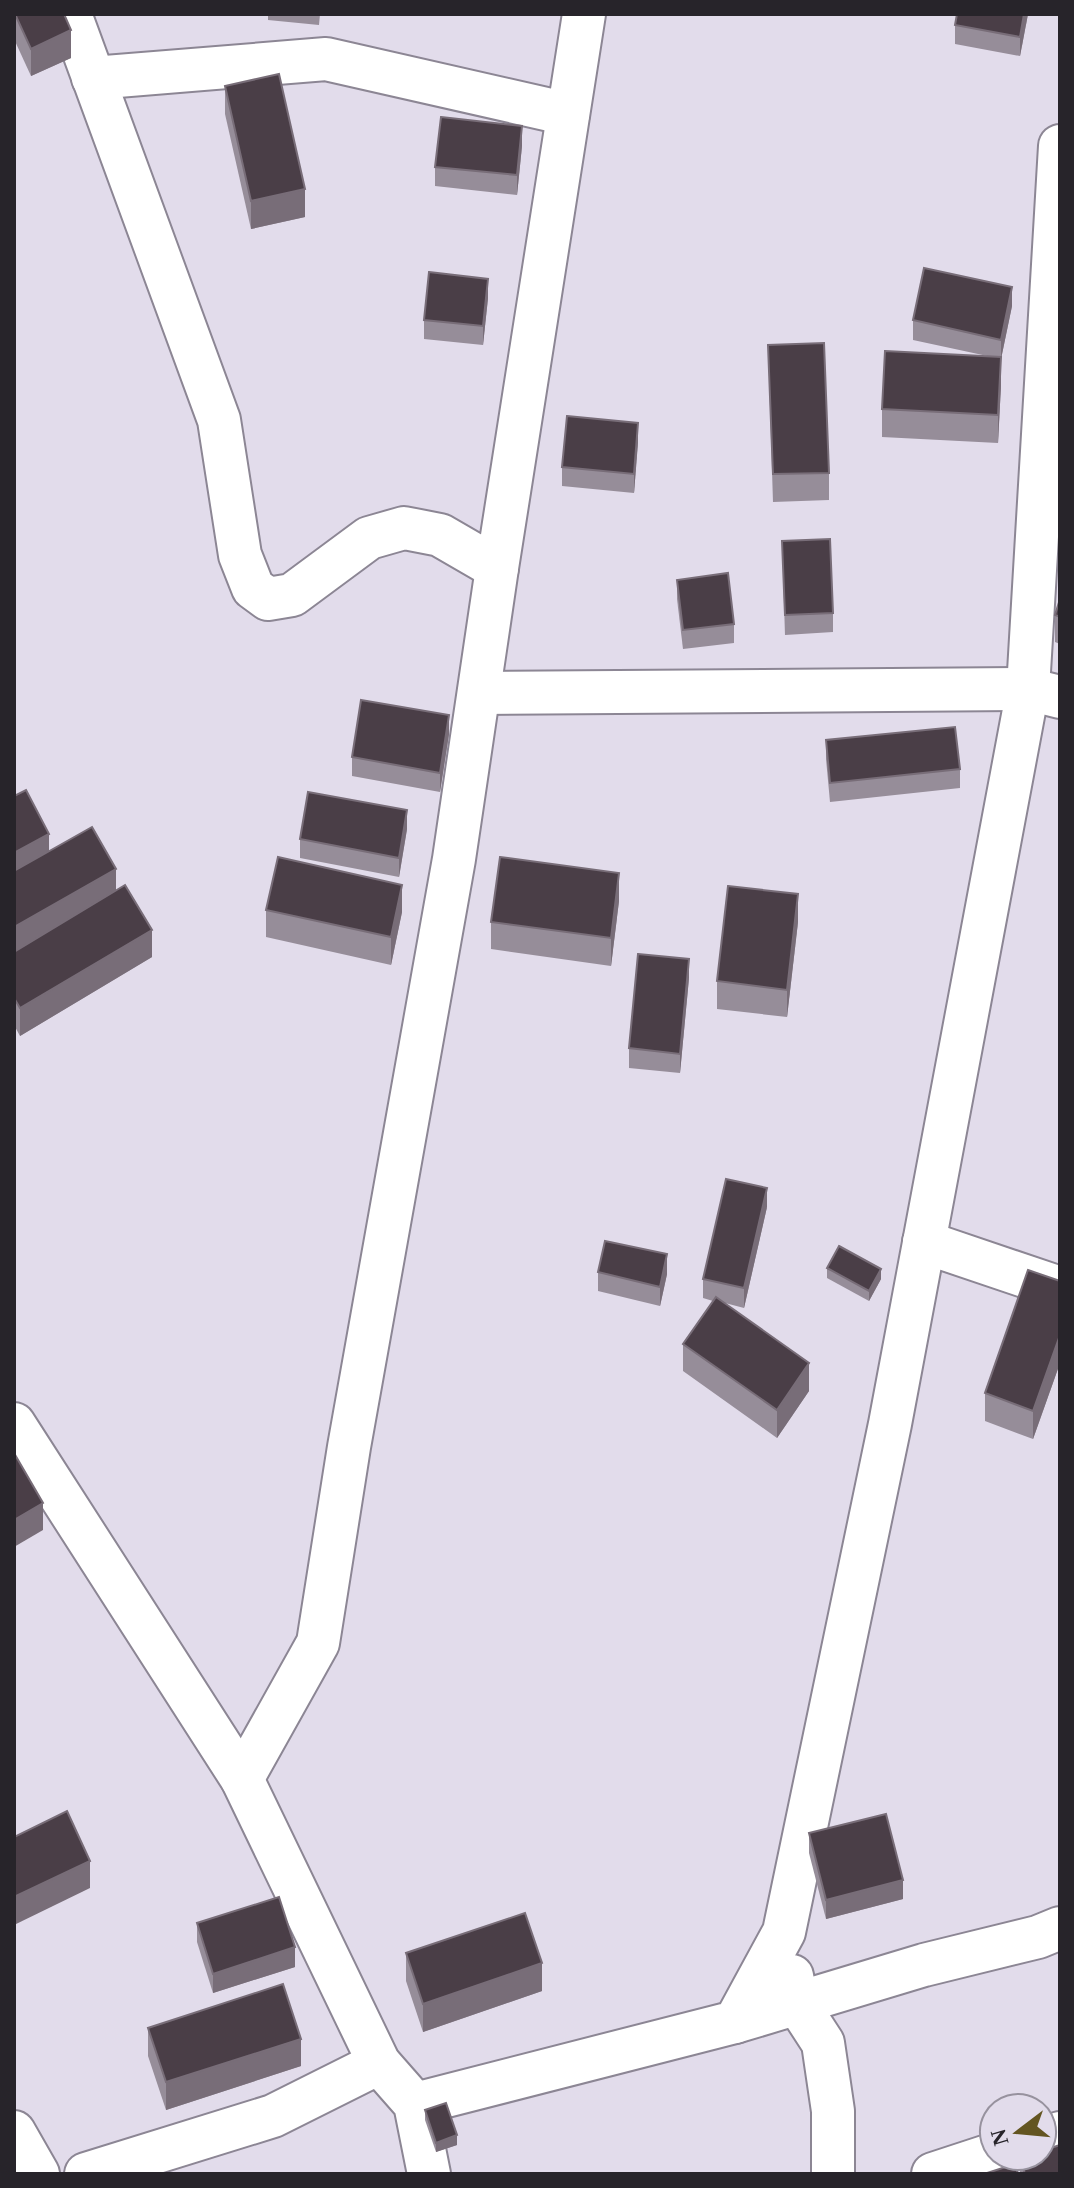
<svg xmlns="http://www.w3.org/2000/svg" width="1074" height="2188" font-family="'Times New Roman',serif">
<rect width="100%" height="100%" fill="#e2dceb"/>
<g fill="none" stroke-linecap="round" stroke-linejoin="round">
<defs>
<g id="minor">
<path d="M70,14L219,420L240,555L253,588L268,599L292,595L369,538L404,528L440,535L497,568"/>
<path d="M93,78L326,59L568,114"/>
<path d="M479,693L1028,689L1060,697"/>
<path d="M924,1242L1060,1288"/>
<path d="M14,1424L242,1779L379,2063L415,2104L429,2174"/>
<path d="M242,1779L318,1643L349,1447L454,859L497,568L584,14"/>
<path d="M792,1976L797,2003L823,2043L833,2111V2174"/>
<path d="M735,2022L924,1965L1038,1937L1060,1928"/>
<path d="M415,2104L735,2022L784,1932L890,1424L1028,689L1060,146"/>
<path d="M14,2132L38,2174"/>
<path d="M1042,2139L1060,2133"/>
<path d="M86,2174L273,2116L379,2063"/>
<path d="M933,2174L994,2154"/>
</g>
</defs>
<use href="#minor" stroke="#8c8694" stroke-width="46"/>
<use href="#minor" stroke="#fff" stroke-width="42"/>
</g>
<g fill="#968d99">
<path d="M14,14H64L71,58L31,76L14,39Z"/>
<path d="M268,14H320L319,25L268,20Z"/>
<path d="M957,14H1028L1020,56L955,44V25Z"/>
<path d="M225,86L305,217L251,229L225,114Z"/>
<path d="M522,146L517,195L435,186V167Z"/>
<path d="M488,298L483,345L424,339V320Z"/>
<path d="M1012,306L1001,359V385L998,443L882,437V409L992,357L913,340V320Z"/>
<path d="M768,345L829,473V500L773,502Z"/>
<path d="M638,442L634,493L562,486V467Z"/>
<path d="M782,541L833,613V632L785,635Z"/>
<path d="M677,580L734,624V643L683,649L677,599Z"/>
<path d="M1060,599V644L1055,642V615Z"/>
<path d="M449,734L440,792L352,776V757Z"/>
<path d="M826,740L960,769V788L830,802L826,759Z"/>
<path d="M14,796L49,851L116,891L152,957L20,1036L14,1025Z"/>
<path d="M407,829L399,877L300,858V839Z"/>
<path d="M619,901L611,966L491,949V922Z"/>
<path d="M266,910L402,912L391,965L266,937Z"/>
<path d="M798,922L787,1017L717,1009V981Z"/>
<path d="M689,978L680,1073L629,1068V1048Z"/>
<path d="M767,1207L744,1308L725,1303L809,1391L777,1438L683,1371V1344L713,1301L703,1298V1279Z"/>
<path d="M827,1268L881,1279L869,1301L827,1278Z"/>
<path d="M598,1272L667,1274L660,1306L598,1291Z"/>
<path d="M1060,1281V1363L1033,1439L985,1421V1393Z"/>
<path d="M809,1833L903,1899L826,1919L809,1853Z"/>
<path d="M197,1923L295,1967L213,1993L197,1942Z"/>
<path d="M406,1953L542,1991L423,2032L406,1981Z"/>
<path d="M148,2028L301,2066L166,2110L148,2056Z"/>
<path d="M425,2110L457,2145L436,2152L425,2120Z"/>
<path d="M1020,2158L1060,2174H1020Z"/>
</g>
<g fill="#786d78">
<path d="M1024,14H1028L1020,56V37Z"/>
<path d="M71,30V58L31,76V49Z"/>
<path d="M522,126V146L517,195V175Z"/>
<path d="M305,189V217L251,229V201Z"/>
<path d="M488,279V298L483,345V326Z"/>
<path d="M1012,287V306L1001,359V340Z"/>
<path d="M1001,357V385L998,443V415Z"/>
<path d="M638,423V442L634,493V474Z"/>
<path d="M449,715V734L440,792V773Z"/>
<path d="M407,810V829L399,877V858Z"/>
<path d="M49,834V854L14,872V853Z"/>
<path d="M116,869V896L14,954V927Z"/>
<path d="M619,873V901L611,966V938Z"/>
<path d="M402,885V912L391,965V937Z"/>
<path d="M798,894V922L787,1017V990Z"/>
<path d="M152,930V957L20,1036V1008Z"/>
<path d="M689,959V978L680,1073V1054Z"/>
<path d="M767,1188V1207L744,1308V1288Z"/>
<path d="M667,1254V1274L660,1306V1287Z"/>
<path d="M881,1269V1279L869,1301V1291Z"/>
<path d="M1060,1335V1363L1033,1439V1411Z"/>
<path d="M809,1363V1391L777,1438V1410Z"/>
<path d="M43,1503V1530L14,1547V1520Z"/>
<path d="M90,1861V1888L14,1925V1897Z"/>
<path d="M903,1880V1899L826,1919V1900Z"/>
<path d="M295,1947V1967L213,1993V1974Z"/>
<path d="M542,1963V1991L423,2032V2004Z"/>
<path d="M301,2039V2066L166,2110V2082Z"/>
<path d="M457,2135V2145L436,2152V2143Z"/>
</g>
<g fill="#4a3e47" stroke="#786d78" stroke-width="2">
<path d="M15,14H64L71,30L31,49Z"/>
<path d="M957,14H1024L1020,37L955,25Z"/>
<path d="M279,74L305,189L251,201L225,86Z"/>
<path d="M441,117L522,126L517,175L435,167Z"/>
<path d="M924,268L1012,287L1001,340L913,320Z"/>
<path d="M429,272L488,279L483,326L424,320Z"/>
<path d="M824,343L829,473L773,474L768,345Z"/>
<path d="M885,351L1001,357L998,415L882,409Z"/>
<path d="M567,416L638,423L634,474L562,467Z"/>
<path d="M830,539L833,613L785,615L782,541Z"/>
<path d="M728,573L734,624L683,630L677,580Z"/>
<path d="M1060,599V617L1055,615Z"/>
<path d="M361,700L449,715L440,773L352,757Z"/>
<path d="M955,727L960,769L830,783L826,740Z"/>
<path d="M26,790L49,834L14,853V796Z"/>
<path d="M308,792L407,810L399,858L300,839Z"/>
<path d="M92,827L116,869L14,927V871Z"/>
<path d="M278,857L402,885L391,937L266,910Z"/>
<path d="M500,857L619,873L611,938L491,922Z"/>
<path d="M125,885L152,930L20,1008L14,998V952Z"/>
<path d="M728,886L798,894L787,990L717,981Z"/>
<path d="M638,954L689,959L680,1054L629,1048Z"/>
<path d="M726,1179L767,1188L744,1288L703,1279Z"/>
<path d="M605,1241L667,1254L660,1287L598,1272Z"/>
<path d="M839,1246L881,1269L869,1291L827,1268Z"/>
<path d="M1028,1270L1060,1281V1335L1033,1411L985,1393Z"/>
<path d="M716,1297L809,1363L777,1410L683,1344Z"/>
<path d="M14,1453L43,1503L14,1520Z"/>
<path d="M67,1811L90,1861L14,1897V1837Z"/>
<path d="M886,1814L903,1880L826,1900L809,1833Z"/>
<path d="M279,1897L295,1947L213,1974L197,1923Z"/>
<path d="M525,1913L542,1963L423,2004L406,1953Z"/>
<path d="M283,1984L301,2039L166,2082L148,2028Z"/>
<path d="M446,2103L457,2135L436,2143L425,2110Z"/>
<path d="M1060,2145V2174H1025L1020,2158L1025,2156H1042V2151Z"/>
<path d="M1015,2164L1018,2174H984Z"/>
</g>
<rect width="1074" height="2188" fill="none" stroke="#27242a" stroke-width="32"/>
<g transform="translate(1018 2132) rotate(254)"><circle r="38" fill="#e2dceb" stroke="#97929e" stroke-width="2"/>
<path d="M0-6L14 30L0 20L-14 30Z" fill="#635521"/>
<text y="-12" font-size="22" font-weight="bold" text-anchor="middle" fill="#27242a">N</text>
</g>
</svg>
